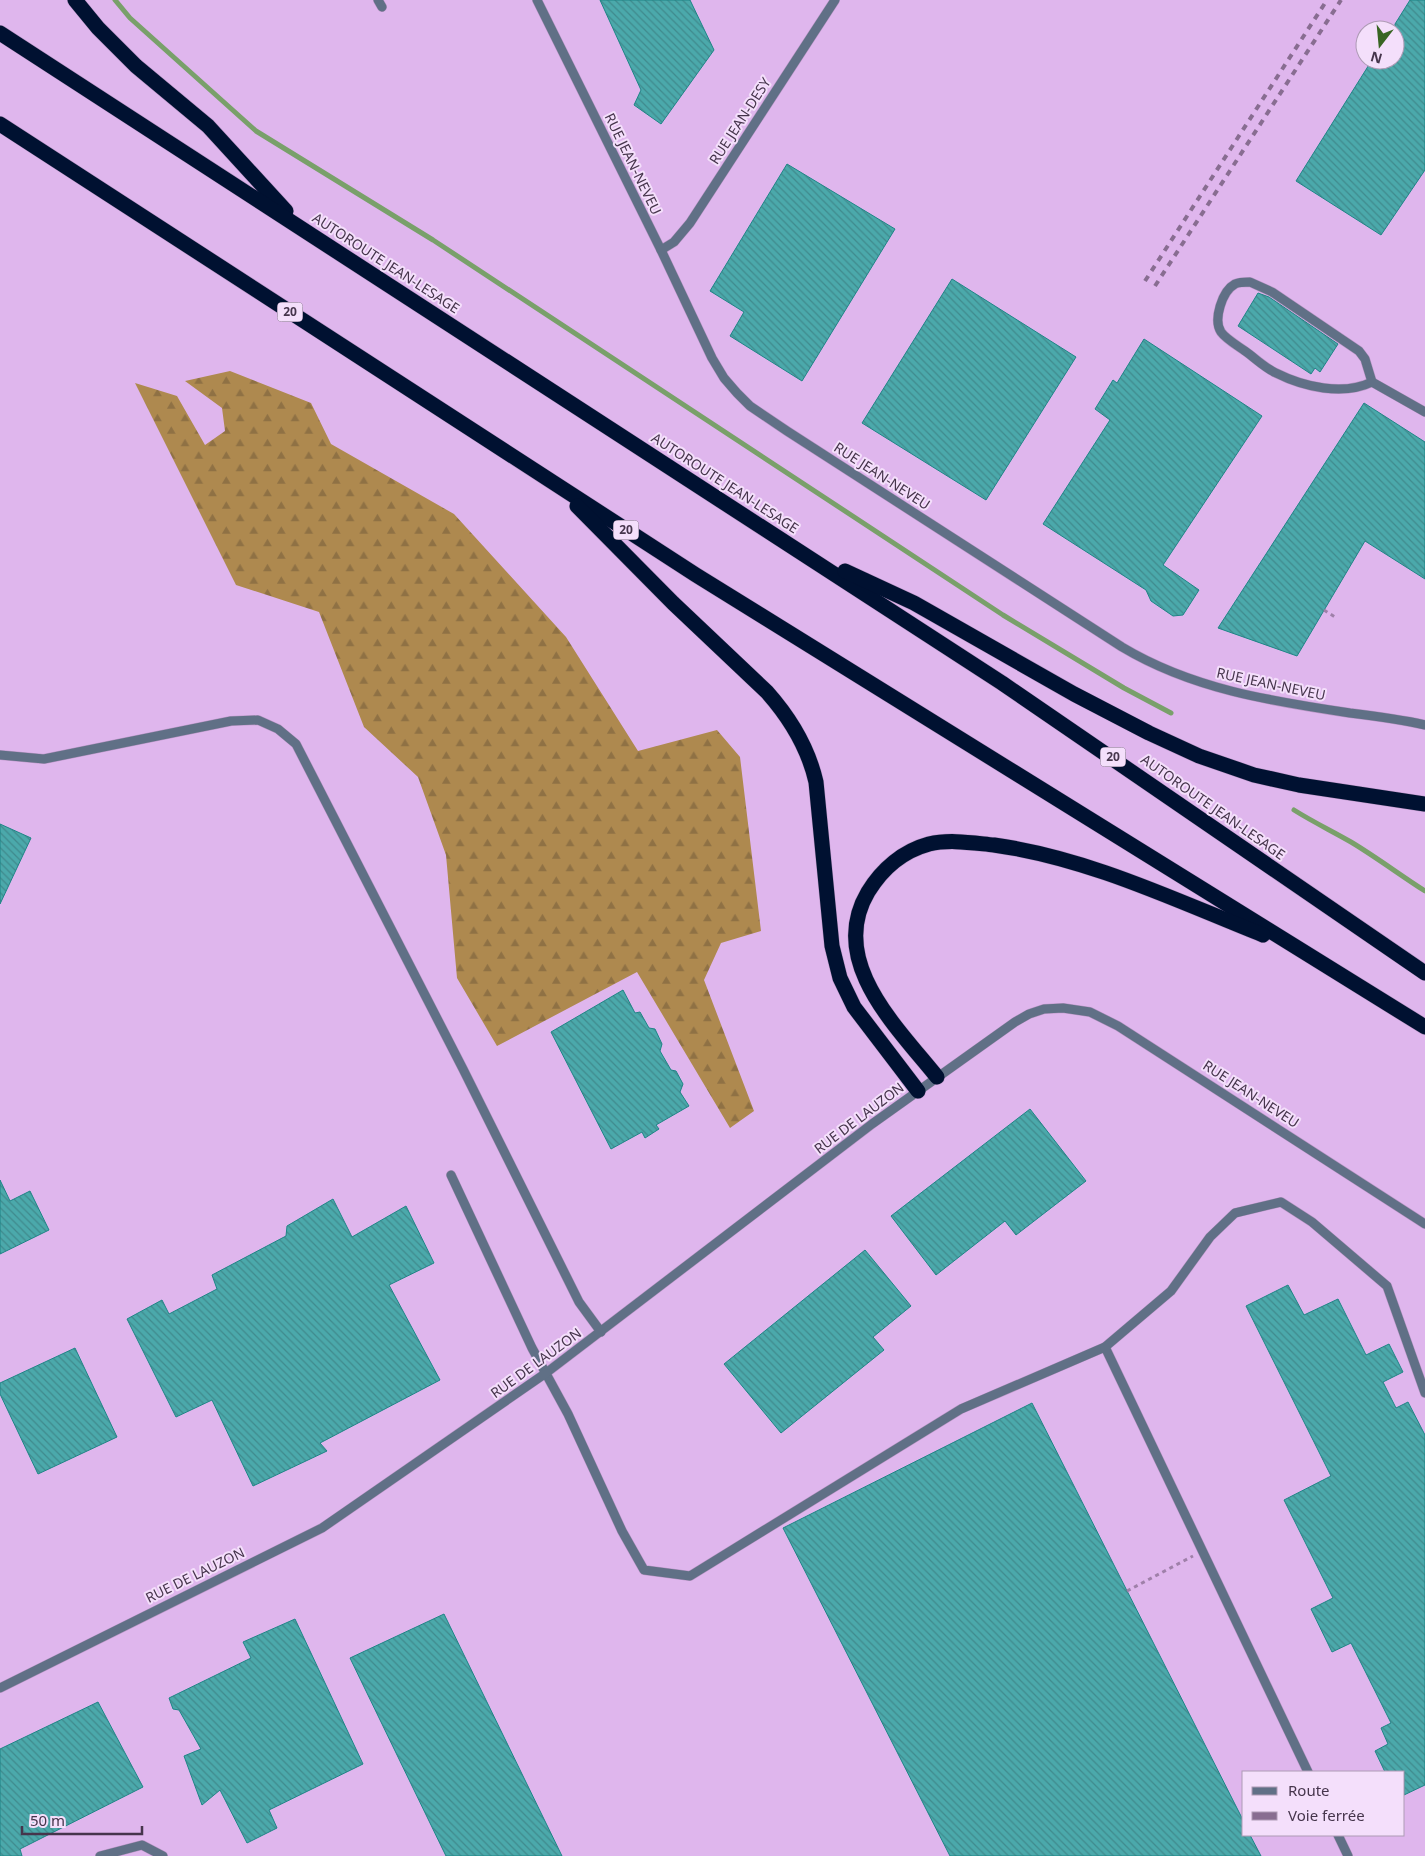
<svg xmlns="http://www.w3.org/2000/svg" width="1425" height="1856" font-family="'Noto Sans',sans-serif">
<defs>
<pattern id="forest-firs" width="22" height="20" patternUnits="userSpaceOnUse" patternTransform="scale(1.25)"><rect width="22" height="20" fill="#ae894f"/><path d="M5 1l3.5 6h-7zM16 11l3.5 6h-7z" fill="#8f7144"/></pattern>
<pattern id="building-back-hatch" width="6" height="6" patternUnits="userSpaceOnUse" patternTransform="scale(1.25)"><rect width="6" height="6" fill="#4ba9ab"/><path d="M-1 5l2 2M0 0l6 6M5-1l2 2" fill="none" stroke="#408a8d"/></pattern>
</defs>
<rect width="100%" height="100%" fill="#dfb6ed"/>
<path fill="url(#forest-firs)" d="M230,371L311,403L331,444L454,514L566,637L638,751L717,730L740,757L761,931L721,943L704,980L754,1111L730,1128L637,972L497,1046L457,978L446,855L418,777L364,727L319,612L236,585L135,383L177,396L205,445L225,431L222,408L185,381Z"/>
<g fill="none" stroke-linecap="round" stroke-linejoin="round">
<g stroke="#79a06a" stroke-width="5">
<path d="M115,0L130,18L256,131L433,240L1003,615L1124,688L1171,713"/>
<path d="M1294,810C1313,822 1332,831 1351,842C1376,857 1400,875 1425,891"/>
</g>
</g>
<g fill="url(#building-back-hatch)" stroke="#1f8486">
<path d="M600,0H690L714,50L661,124L634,105L641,90Z"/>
<path d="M1410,0H1425V170L1381,235L1296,181L1372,60H1395V24Z"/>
<path d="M787,164L895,229L802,381L730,336L744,312L710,291Z"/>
<path d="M952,279L1076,357L986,500L862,423Z"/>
<path d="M1258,293L1269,297L1338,344L1320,372L1315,368L1311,374L1238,326Z"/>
<path d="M1144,339L1262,416L1163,565L1199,590L1183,615L1173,616L1151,601L1146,590L1043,524L1110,420L1095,409L1113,380L1117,383Z"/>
<path d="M1364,403L1425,442V579L1365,541L1297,656L1218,628Z"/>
<path d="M0,824L31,838L0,904Z"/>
<path d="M623,990L635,1013L640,1012L649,1028L655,1029L662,1044L660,1051L671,1070L676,1071L683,1084L680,1092L689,1106L656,1125L659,1129L645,1138L642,1132L611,1149L551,1032Z"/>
<path d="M1030,1109L1086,1181L1016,1235L1005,1221L936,1275L891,1216Z"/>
<path d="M0,1180L10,1201L30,1191L49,1230L0,1254Z"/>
<path d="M333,1199L352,1237L406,1206L434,1263L389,1285L440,1380L320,1443L327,1451L253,1486L212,1400L176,1417L127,1319L162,1300L169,1314L217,1289L212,1275L286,1236L287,1226Z"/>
<path d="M865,1250L911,1306L873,1337L884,1350L781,1433L724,1364Z"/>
<path d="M1288,1285L1304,1315L1338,1299L1366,1355L1389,1344L1403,1372L1383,1382L1396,1408L1408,1402L1425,1435V1785L1404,1795V1772H1385L1375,1751L1388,1744L1381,1728L1391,1723L1351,1643L1332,1652L1311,1609L1333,1598L1284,1500L1331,1476L1246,1306Z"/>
<path d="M75,1348L117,1437L38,1474L0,1394V1383Z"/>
<path d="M1032,1403L1244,1822V1835H1250L1261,1856H950L783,1528Z"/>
<path d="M444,1614L562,1856H446L350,1658Z"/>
<path d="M295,1619L363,1764L269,1810L277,1828L247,1843L220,1790L202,1805L184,1756L201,1749L179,1710L173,1709L169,1698L251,1658L243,1642Z"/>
<path d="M98,1702L143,1787L20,1849L22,1856H0V1749Z"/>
</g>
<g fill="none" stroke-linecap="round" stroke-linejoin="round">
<defs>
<g id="minor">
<path d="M378,0L382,7"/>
<path d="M537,0L661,250L712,358L724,378L737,393L750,406L787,431L1122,647C1192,689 1270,701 1350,713C1375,716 1400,719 1425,725"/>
<path d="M661,250L674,242L690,223L835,0"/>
<path d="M1250,282L1272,292L1359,351L1365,359L1372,382C1343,396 1304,387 1276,373C1265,368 1255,358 1245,351C1238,346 1226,339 1221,332C1213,320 1222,291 1235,284C1239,282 1245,282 1250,282Z"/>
<path d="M1372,382L1425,412"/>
<path d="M0,755L44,759L231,721L258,720L278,729L296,744L463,1069L579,1302L601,1332"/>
<path d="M451,1175L532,1348L568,1414L622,1531L644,1570L690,1576L961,1409L1105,1347L1171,1291L1210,1237L1235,1213L1281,1202L1312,1222L1387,1286L1425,1393"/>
<path d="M1105,1347L1308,1772"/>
<path d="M0,1688L322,1528L546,1373L872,1124L1015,1022L1029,1014L1044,1009L1063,1008L1090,1012L1118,1026L1425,1224"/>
<path d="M1338,1835L1348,1856"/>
<path d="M100,1856L142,1845L163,1856"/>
</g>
<g id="highway">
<path d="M75,0L98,28L136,66L208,126L286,211"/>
<path d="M0,33L1002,683L1425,973"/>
<path d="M0,124L696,575L1425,1027"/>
<path d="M577,506L673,603L767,692C791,719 808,747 816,782L832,946L840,978L854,1007L918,1091"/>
<path d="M845,571L914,603L1074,694L1149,733L1199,756L1254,775L1299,785L1425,804"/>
<path d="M937,1077C897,1027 827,961 868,892C882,869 903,851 929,844C950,839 973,843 994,845C1088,858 1175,900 1263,935"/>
</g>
</defs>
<use href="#minor" stroke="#ba97c6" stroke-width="10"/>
<use href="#highway" stroke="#ba97c6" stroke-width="16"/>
<g stroke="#9f80a9" stroke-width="3" stroke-dasharray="4 4" stroke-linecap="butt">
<path d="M1324,610L1335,617"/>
<path d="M1127,1591L1193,1556"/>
</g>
<use href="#minor" stroke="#607086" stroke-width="9"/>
<use href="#highway" stroke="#001131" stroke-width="15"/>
<g stroke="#886d91" stroke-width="4" stroke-dasharray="6 6" stroke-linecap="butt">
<path d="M1145,281L1327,0"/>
<path d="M1155,286L1341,0"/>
</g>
</g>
<g text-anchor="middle" stroke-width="4" stroke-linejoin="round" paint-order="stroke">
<g fill="#f4dffb" stroke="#7a6880" stroke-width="1">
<rect x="277.5" y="302.5" width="25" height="19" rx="4"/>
<rect x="613.5" y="520.5" width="25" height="19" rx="4"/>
<rect x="1100.5" y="747.5" width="25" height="19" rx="4"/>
</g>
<g font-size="12" font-weight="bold" fill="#46354c">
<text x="290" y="316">20</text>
<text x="626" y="534">20</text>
<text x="1113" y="761">20</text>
</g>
<g font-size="14" fill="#46354c" stroke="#f4dffb">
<text transform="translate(740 121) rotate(-57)" y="5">RUE JEAN-DESY</text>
<text transform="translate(633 164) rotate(64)" y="5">RUE JEAN-NEVEU</text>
<text transform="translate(386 263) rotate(33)" y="5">AUTOROUTE JEAN-LESAGE</text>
<text transform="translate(882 476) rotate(33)" y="5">RUE JEAN-NEVEU</text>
<text transform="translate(725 483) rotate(33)" y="5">AUTOROUTE JEAN-LESAGE</text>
<text transform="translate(1271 684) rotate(12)" y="5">RUE JEAN-NEVEU</text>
<text transform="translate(1213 807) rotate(35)" y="5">AUTOROUTE JEAN-LESAGE</text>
<text transform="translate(1251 1094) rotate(33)" y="5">RUE JEAN-NEVEU</text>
<text transform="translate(859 1118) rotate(-37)" y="5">RUE DE LAUZON</text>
<text transform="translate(536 1363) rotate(-36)" y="5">RUE DE LAUZON</text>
<text transform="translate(195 1575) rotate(-26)" y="5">RUE DE LAUZON</text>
</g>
</g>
<rect x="1242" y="1771" width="162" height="65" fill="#f4dffb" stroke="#ae9bb5"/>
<rect x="1252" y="1787" width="25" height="8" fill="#607086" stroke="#ae9bb5"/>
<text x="1288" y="1796" font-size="15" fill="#46354c">Route</text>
<rect x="1252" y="1812" width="25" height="8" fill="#886d91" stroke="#ae9bb5"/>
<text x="1288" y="1821" font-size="15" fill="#46354c">Voie ferrée</text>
<g transform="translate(1380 45) rotate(196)"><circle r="24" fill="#f4dffb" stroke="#ae9bb5"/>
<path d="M0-4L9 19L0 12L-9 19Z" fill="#386523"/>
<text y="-8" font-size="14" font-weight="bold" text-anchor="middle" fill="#46354c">N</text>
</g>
<path d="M22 1826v8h120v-8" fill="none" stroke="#46354c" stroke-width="2.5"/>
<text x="30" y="1826" font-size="15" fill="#46354c" stroke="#f4dffb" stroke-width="4" paint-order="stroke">50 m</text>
</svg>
